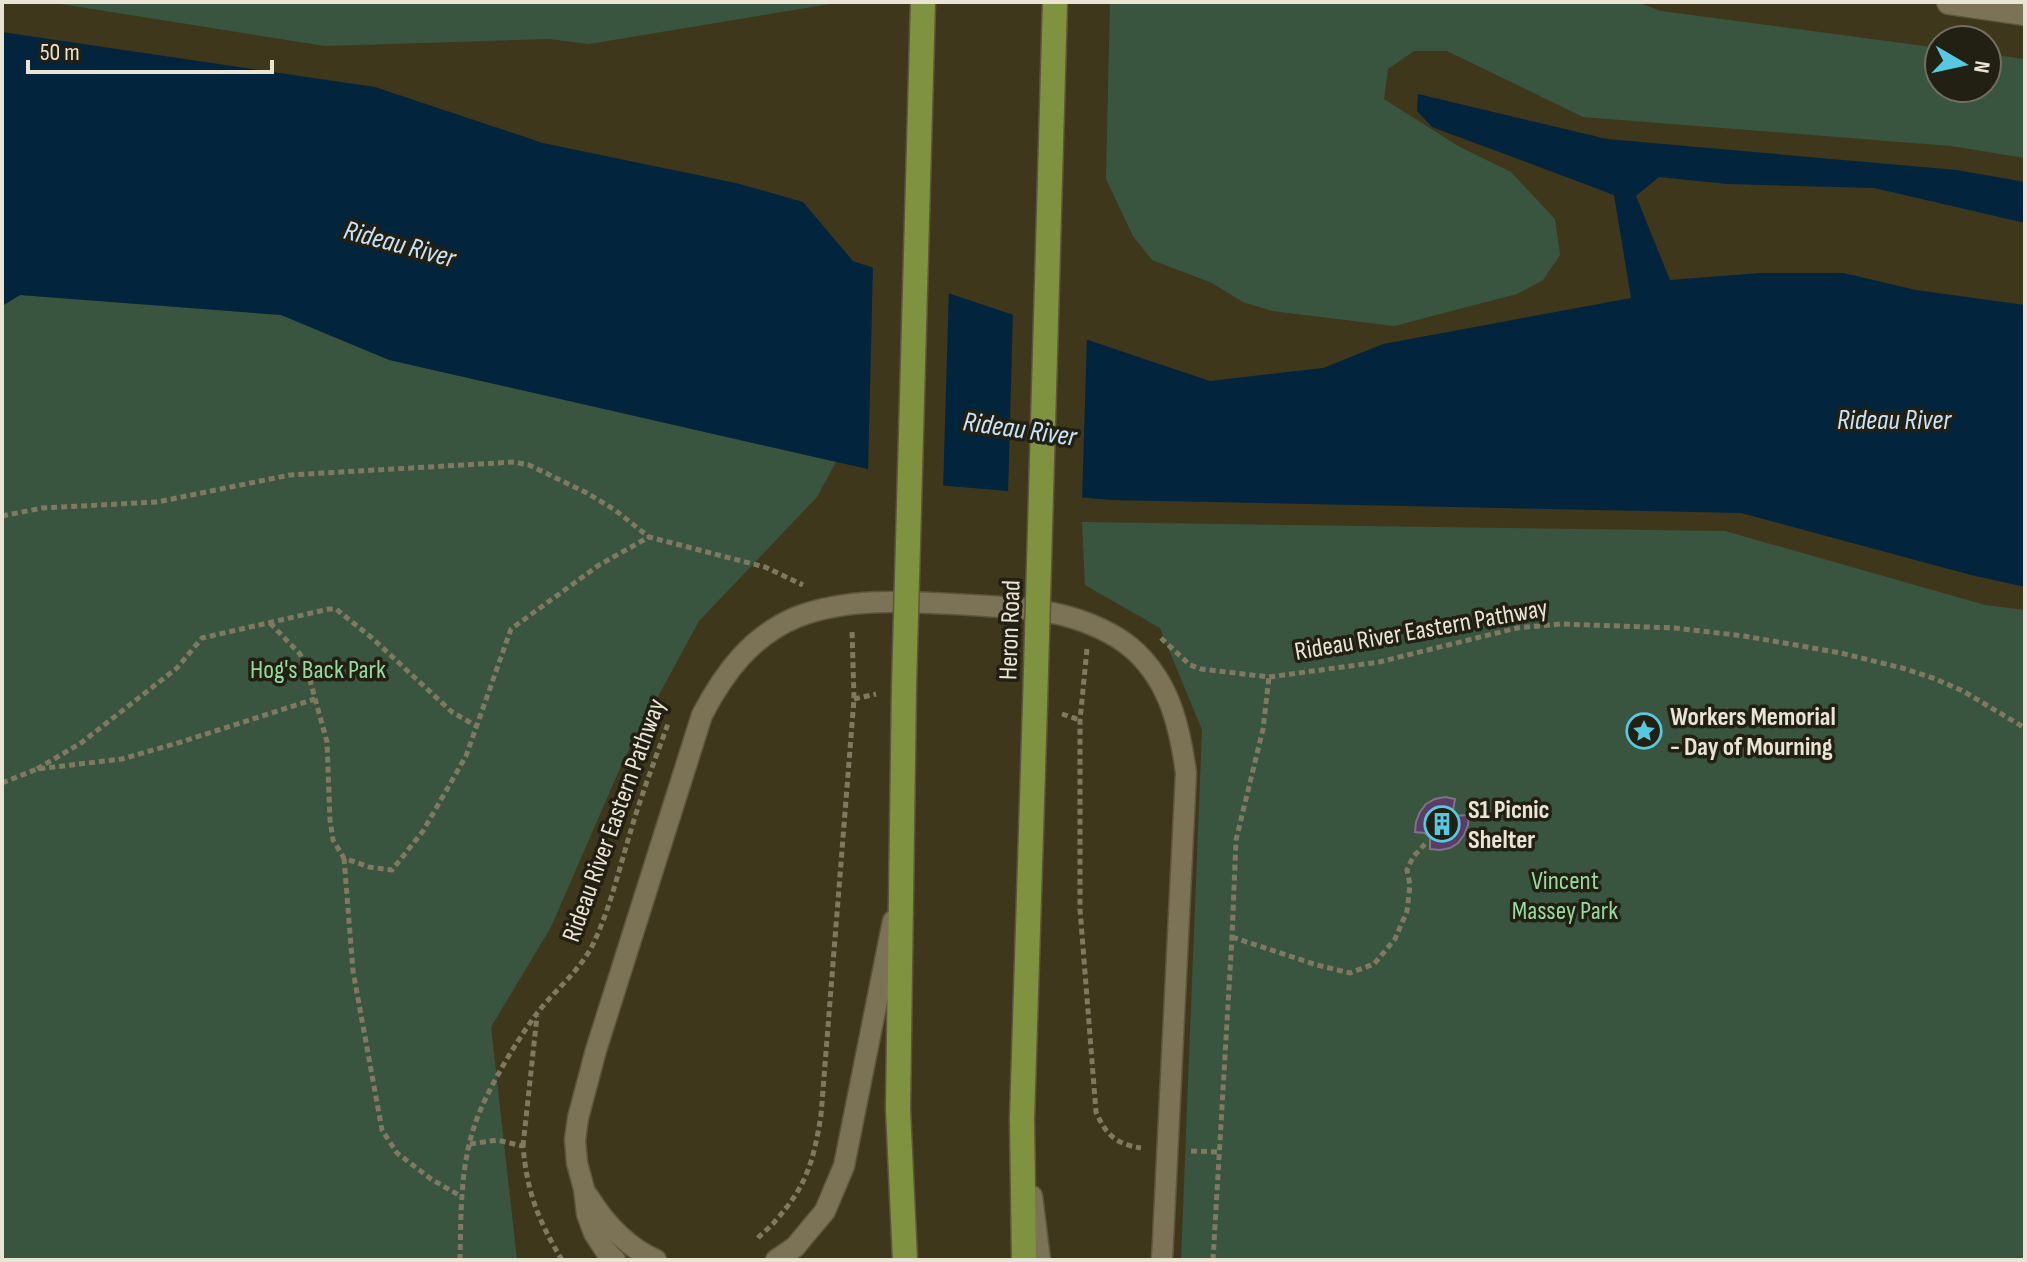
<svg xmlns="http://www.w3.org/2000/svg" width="2027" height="1262" font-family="'Sofia Sans Condensed',sans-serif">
<rect width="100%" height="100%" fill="#3f371c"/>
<g fill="#3a553f">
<path d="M48,2H842L589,44L549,39L325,46Z"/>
<path d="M1110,2H1637L1661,11L1939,48V88H1987V54L2025,59V158L1951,146L1583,117L1447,51H1414L1388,69L1384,99L1458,146L1511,172L1555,219L1560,255L1543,280L1517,294L1394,326L1272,311L1243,302L1212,283L1152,260L1133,236L1106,179Z"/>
<path d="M20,295L281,315L425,368L836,462L817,497L699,621L624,759L551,927L491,1027L517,1260H2V306Z"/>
<path d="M1082,522L1725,531L1985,605L2025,610V1260H1181L1202,730L1160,628L1085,585Z"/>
</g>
<path fill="#02253d" d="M2,32L375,87L543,143L736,183L803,202L853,261L1210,381L1323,368L1383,344L1631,298L1614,195L1432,127L1417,111L1418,94L1607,139L1957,170L2025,182V223L1874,188L1727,184L1659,177L1636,196L1670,280L1760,273H1844L1916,290L2025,305V587L1971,575L1741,513L1111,500L938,485L389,360L281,315L20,295L2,306Z"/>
<g fill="#3f371c">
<path d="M873,264L949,289L943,489L868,473Z"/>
<path d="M1013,311L1087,335L1082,501L1008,495Z"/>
</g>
<path fill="#5a3d65" stroke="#817089" stroke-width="2" d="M1445,797L1455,799L1452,816L1469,815L1468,825L1464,835L1458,843L1450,848L1440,850L1430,849V838L1425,833L1415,832L1416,822L1420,812L1426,804L1435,799Z"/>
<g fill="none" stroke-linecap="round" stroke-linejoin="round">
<defs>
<g id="lane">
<path d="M588,1196C604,1222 627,1247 656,1260"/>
<path d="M1032,1196L1040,1260"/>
<path d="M615,1260L605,1250L594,1233L587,1214L584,1189L577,1163L575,1140L578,1118L596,1050L702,715C724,673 751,636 797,617C851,596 914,602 971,605C1004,607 1040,608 1073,618C1095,625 1119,636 1136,652C1170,684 1180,728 1186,773L1162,1260"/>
<path d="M776,1260L795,1247L825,1211L844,1166L893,921"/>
</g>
<path id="secondary" d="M1949,2L2025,13"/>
<g id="primary">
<path d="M904,687L898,1109L905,1260"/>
<path d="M1024,1260L1022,1119L1035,705"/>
</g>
</defs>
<use href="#lane" stroke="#5d553e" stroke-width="23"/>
<use href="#secondary" stroke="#5d553e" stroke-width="27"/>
<use href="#primary" stroke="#5d553e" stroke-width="27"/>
<g stroke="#807962" stroke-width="5" stroke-dasharray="6 4" stroke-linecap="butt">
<path d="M2,516L42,508L157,502L290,475L514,462L529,465L587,493L615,510L649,537L765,567L803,585"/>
<path d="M270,623L300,654L308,673L327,742L330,820L333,840L344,858L369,867L392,870L423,831L466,756L511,629L599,565L649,537"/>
<path d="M1161,638L1190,665L1201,669L1269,677L1379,662L1517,628L1561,624L1675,628L1744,636L1841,653L1902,668L1933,678L1963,691L2025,728"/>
<path d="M1087,649L1080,720V909L1096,1112C1106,1135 1116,1144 1141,1148"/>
<path d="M854,699L876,694"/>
<path d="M1062,714L1080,720"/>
<path d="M37,769L81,743L177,668L202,638L329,609H336L372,638L452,712L478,727"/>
<path d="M2,783L37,769L122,759L181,742L315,699"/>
<path d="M344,858L353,971L382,1130L397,1153L431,1179L462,1197"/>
<path d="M1232,937L1317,965L1350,973L1374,964L1395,939L1407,911L1410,885L1407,870L1413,857L1425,844"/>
<path d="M470,1144L497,1140L523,1146C527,1192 538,1220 562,1260"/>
<path d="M523,1146L537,1016"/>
<path d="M1191,1151L1219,1152"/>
<path d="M758,1238C763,1232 771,1227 776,1220C807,1186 814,1159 821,1115L854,699L852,629"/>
<path d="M460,1260C461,1216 460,1170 474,1127C485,1093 514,1045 535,1016C554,990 582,970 595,940C611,905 620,866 631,830C642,793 656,757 669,721"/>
<path d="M1213,1260L1232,937L1236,840L1263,729L1269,677"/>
</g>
<use href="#lane" stroke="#7c7356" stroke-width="20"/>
<use href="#secondary" stroke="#7c7356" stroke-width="24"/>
<use href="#primary" stroke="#7e9240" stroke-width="24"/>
<defs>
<g id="primary-bridge">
<path d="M904,687L923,2"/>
<path d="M1035,705L1055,2"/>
</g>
</defs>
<use href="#primary-bridge" stroke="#5d553e" stroke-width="27" stroke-linecap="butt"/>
<use href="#primary-bridge" stroke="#7e9240" stroke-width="24"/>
</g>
<defs>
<symbol id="sight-ring" viewBox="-11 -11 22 22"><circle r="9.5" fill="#221f13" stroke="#56c9e1" stroke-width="1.5"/><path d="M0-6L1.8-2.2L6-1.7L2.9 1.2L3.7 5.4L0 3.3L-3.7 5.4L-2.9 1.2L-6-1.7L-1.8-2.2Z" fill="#56c9e1"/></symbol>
<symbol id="building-ring" viewBox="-11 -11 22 22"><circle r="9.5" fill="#221f13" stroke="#56c9e1" stroke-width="1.5"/><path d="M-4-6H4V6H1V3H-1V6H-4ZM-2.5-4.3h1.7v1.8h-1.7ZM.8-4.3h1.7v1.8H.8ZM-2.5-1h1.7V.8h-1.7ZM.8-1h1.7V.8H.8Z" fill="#56c9e1"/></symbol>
</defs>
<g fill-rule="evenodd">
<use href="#sight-ring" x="1624" y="711" width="40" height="40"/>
<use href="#building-ring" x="1422" y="804" width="40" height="40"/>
</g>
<g text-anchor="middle" stroke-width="7" stroke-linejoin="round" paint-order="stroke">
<g font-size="26" fill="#e9e4d4" stroke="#221f13">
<text transform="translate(1421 629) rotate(-10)" y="9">Rideau River Eastern Pathway</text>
<text transform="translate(1009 630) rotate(-88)" y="9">Heron Road</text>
<text transform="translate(613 820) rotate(-70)" y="9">Rideau River Eastern Pathway</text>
</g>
<g font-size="26" fill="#96daa2" stroke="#221f13">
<text x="318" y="678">Hog's Back Park</text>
<text x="1565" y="889">Vincent<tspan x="1565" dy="30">Massey Park</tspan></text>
</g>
<g font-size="26" font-weight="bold" fill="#e9e4d4" stroke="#221f13" text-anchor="start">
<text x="1670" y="725">Workers Memorial<tspan x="1670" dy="30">- Day of Mourning</tspan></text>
<text x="1468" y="818">S1 Picnic<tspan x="1468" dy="30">Shelter</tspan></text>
</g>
<g font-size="28" font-style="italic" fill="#c9e4fa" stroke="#221f13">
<text transform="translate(400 243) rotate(15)" y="10">Rideau River</text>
<text x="1894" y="429">Rideau River</text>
<text transform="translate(1020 428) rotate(8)" y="10">Rideau River</text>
</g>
</g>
<rect width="2027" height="1262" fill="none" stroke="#e9e4d4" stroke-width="8"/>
<g transform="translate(1963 64) rotate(99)"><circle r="38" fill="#221f13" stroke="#726e60" stroke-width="2"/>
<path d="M0-6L14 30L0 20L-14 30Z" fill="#56c9e1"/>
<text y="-12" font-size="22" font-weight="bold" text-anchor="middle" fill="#e9e4d4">N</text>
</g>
<path d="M28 60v12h244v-12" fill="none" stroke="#e9e4d4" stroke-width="4"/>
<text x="40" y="60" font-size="24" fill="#e9e4d4" stroke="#221f13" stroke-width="6" paint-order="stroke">50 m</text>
</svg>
